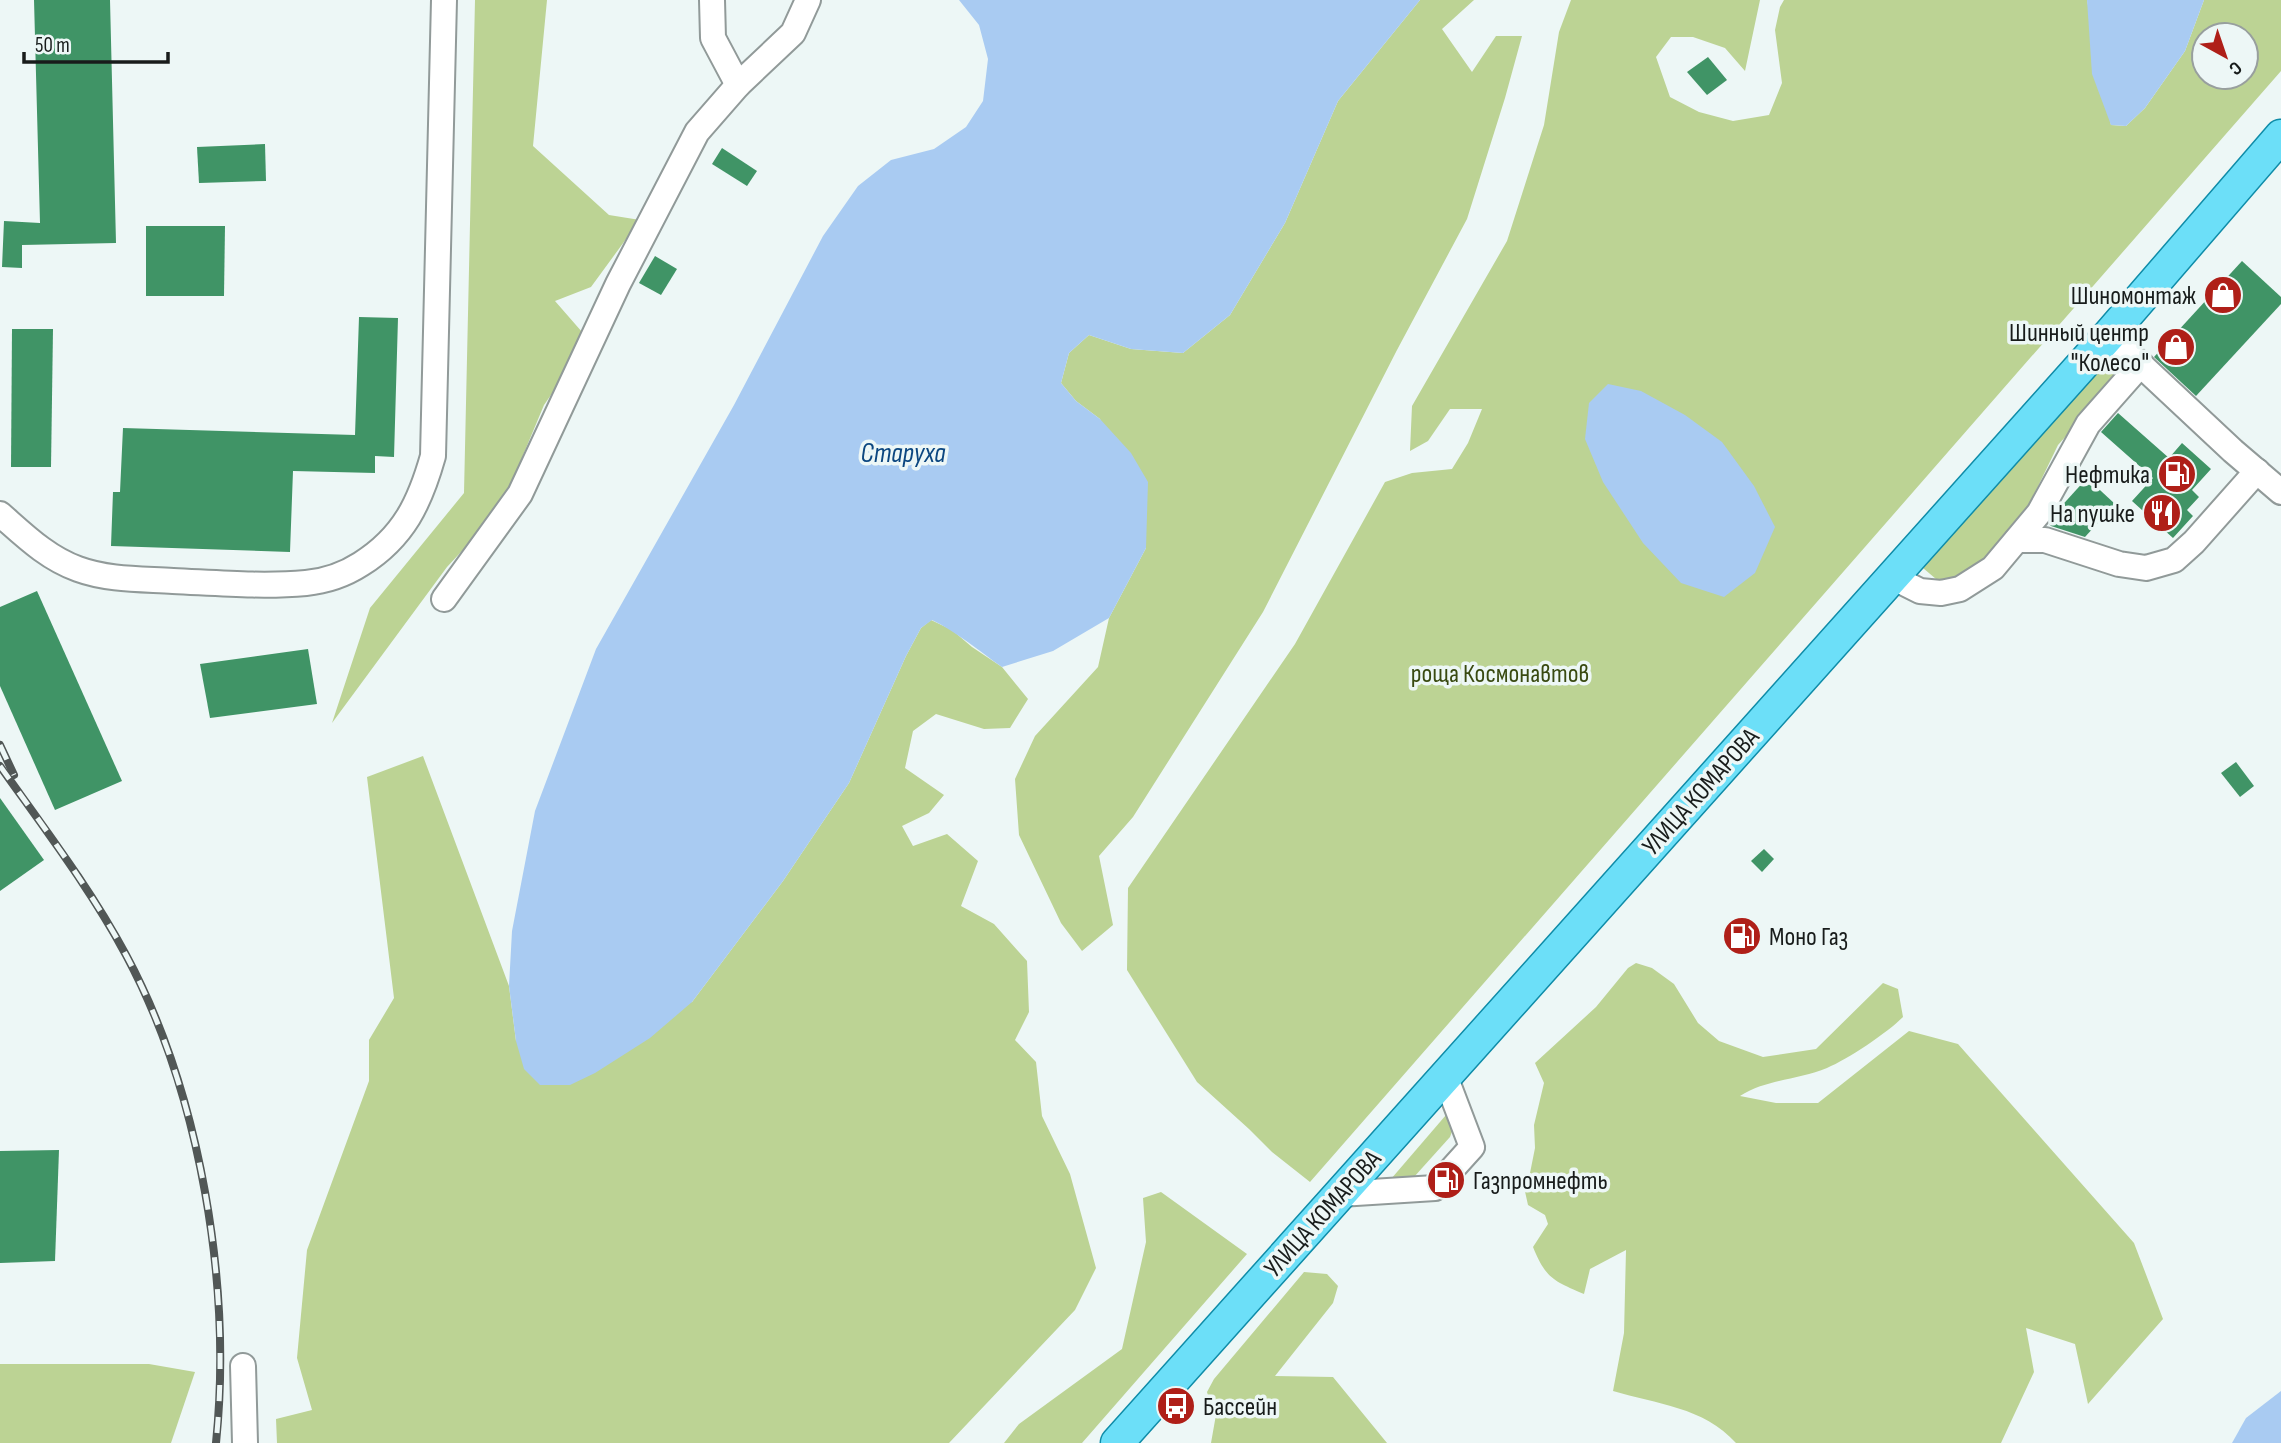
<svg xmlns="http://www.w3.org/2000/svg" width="2281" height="1443" font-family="'Sofia Sans Condensed',sans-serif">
<rect width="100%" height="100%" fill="#edf7f6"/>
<g fill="#bcd394" fill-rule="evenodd">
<path d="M475,0H547L533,146L609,215L640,220L591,287L555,301L589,340L544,405L496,520L474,538L447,567L332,723L370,608L464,493Z"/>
<path d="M1420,0H1474L1442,29L1472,72L1496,36H1522L1505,98L1467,219L1397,350L1263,612L1133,817L1099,856L1113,925L1082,951L1061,923L1019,835L1015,779L1035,736L1098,667L1109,618L1146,548L1100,419L1076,401L1061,383L1069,353L1089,335L1131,349L1183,353L1230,315L1285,223L1338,101Z"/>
<path d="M1571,0H1760L1745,71L1725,48L1693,37H1671L1656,57L1670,97L1699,112L1733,121L1769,115L1782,83L1775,30L1780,7L1784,0H2087L2111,125L2126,126L2145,108L2185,51L2204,0H2281V71L1310,1182L1272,1152L1249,1129L1197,1082L1127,970L1128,888L1295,644L1385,482L1412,473L1452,469L1468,443L1482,409H1450L1428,441L1410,451L1412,406L1507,241L1544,125L1559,32ZM2204,35H2246V77H2204Z"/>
<path d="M2116,350L2124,358L2119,377L2058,445L2028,507L1975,569L1947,582L1936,579L1923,568Z"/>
<path d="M931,620L952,630L972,647L1002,667L1028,699L1010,728L984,729L936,714L913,731L905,768L944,795L929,813L902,826L913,846L947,834L978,861L961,906L994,924L1027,961L1029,1012L1015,1040L1036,1062L1042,1116L1070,1174L1096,1268L1075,1310L949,1443H277L276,1419L312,1410L297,1358L307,1250L369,1081V1040L394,998L367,777L423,756L509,986L516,1041L692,1002L783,881L849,783L906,656L921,628Z"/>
<path d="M1636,963L1652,968L1674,984L1698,1023L1719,1041L1763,1057L1816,1049L1883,983L1898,989L1903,1017C1887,1033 1848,1059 1827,1068C1799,1080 1766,1079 1740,1096L1776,1103H1818L1909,1031L1958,1044L2134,1243L2163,1319L2088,1404L2075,1344L2026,1328L2034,1372L2001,1443H1736C1704,1407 1656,1404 1613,1391L1624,1333L1626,1250L1590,1269L1584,1294C1554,1281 1546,1279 1533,1247L1548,1224L1545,1215L1528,1205L1524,1187L1529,1178L1535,1148L1534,1125L1544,1083L1535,1063L1596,1007L1628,968Z"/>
<path d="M1446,1115H1449L1453,1129L1450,1137L1414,1177L1391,1179Z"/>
<path d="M1161,1192L1247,1254L1082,1443H1004L1019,1424L1122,1349L1146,1242L1143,1198Z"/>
<path d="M1304,1272L1327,1274L1338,1286L1333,1303L1275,1376L1333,1377L1387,1443H1211L1217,1409L1209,1399L1207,1392L1214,1379Z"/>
<path d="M0,1364H149L195,1372L171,1443H0Z"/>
</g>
<g fill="#a9cbf2">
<path d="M959,0H1420L1338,101L1285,223L1230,315L1183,353L1131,349L1089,335L1069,353L1061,383L1076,401L1100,419L1131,453L1148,482L1146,548L1109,618L1053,651L1002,667C979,651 957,632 932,620L921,628L906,656L849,783L783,881L692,1002L650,1038L595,1073L570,1085H540L524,1069L516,1041L509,986L512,931L535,811L596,649L734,405L823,236L858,186L891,160L934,149L966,127L983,101L988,59L979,25Z"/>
<path d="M2087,0H2204L2185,51L2145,108L2126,126L2111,125L2092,74Z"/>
<path d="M1608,384L1641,391L1685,415L1722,442L1754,486L1775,527L1755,573L1724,597L1681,583L1643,543L1603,482L1585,439L1589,403Z"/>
<path d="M2281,1391V1443H2232L2246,1418Z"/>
</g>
<g fill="#409466">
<path d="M34,0H110L116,243L22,245V268L2,267L4,221L40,223Z"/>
<path d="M1708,57L1727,80L1707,95L1687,72Z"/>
<path d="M265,144L266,181L199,183L197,147Z"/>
<path d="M722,148L757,171L747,186L712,164Z"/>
<path d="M146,226H225L224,296H146Z"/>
<path d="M655,256L677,269L661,295L639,283Z"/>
<path d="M2242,261L2281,297V304L2196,396L2154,357Z"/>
<path d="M359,317L398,318L394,457L375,456V473L293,471L290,552L111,546L113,492H120L123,428L355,435Z"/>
<path d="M12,329H53L51,467H11Z"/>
<path d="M2118,413L2169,458L2182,443L2211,469L2192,490L2199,497L2187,510L2193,516L2173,538L2132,501L2153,478L2101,432Z"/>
<path d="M2087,478L2115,504L2085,537L2051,526L2049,524L2057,511Z"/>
<path d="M37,591L122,781L55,810L0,686V607Z"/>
<path d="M308,649L317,704L210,718L200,664Z"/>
<path d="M2236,762L2254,786L2240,797L2221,773Z"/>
<path d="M0,798L44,860L0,891Z"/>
<path d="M1764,849L1774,859L1762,872L1751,861Z"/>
<path d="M59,1150L55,1261L0,1263V1151Z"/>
</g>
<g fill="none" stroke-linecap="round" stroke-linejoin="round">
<defs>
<g id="minor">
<path d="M712,0L713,38L738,85"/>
<path d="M2109,335L2233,451L2281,492"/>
<path d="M0,514C24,535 47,558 78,569C108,580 141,579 173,581C217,583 262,587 306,583C326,581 344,575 361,564C404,537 420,502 433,456L444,0"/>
<path d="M2017,540H2045L2119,564L2146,568L2174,560L2194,542L2257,471"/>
<path d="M1892,577L1920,591L1941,593L1960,589L1993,568L2039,513L2088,424L2141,364"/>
<path d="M444,599L520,494L618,284L697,132L738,85L793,33L808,0"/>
<path d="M1340,1194L1435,1188L1472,1147L1445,1076"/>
<path d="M243,1366L245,1443"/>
</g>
<path id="major" d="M1117,1443L2109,335L2281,136"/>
</defs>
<use href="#minor" stroke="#919a99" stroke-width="28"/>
<use href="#major" stroke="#0f8ca8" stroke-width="35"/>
<use href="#minor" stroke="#fff" stroke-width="24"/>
<use href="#major" stroke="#6cdff8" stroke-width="32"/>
<defs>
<g id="rail">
<path d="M0,745L14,775"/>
<path d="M0,766C44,828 90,888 126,955C201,1095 232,1286 216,1443"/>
</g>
</defs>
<use href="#rail" stroke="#515756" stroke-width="8"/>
<use href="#rail" stroke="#edf7f6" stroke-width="5" stroke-dasharray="16" stroke-linecap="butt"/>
</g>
<defs>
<symbol id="shop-disc" viewBox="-11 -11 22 22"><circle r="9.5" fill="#af1f18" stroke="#edf7f6"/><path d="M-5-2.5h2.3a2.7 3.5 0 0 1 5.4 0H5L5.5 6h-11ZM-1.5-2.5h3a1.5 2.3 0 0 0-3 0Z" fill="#fff"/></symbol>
<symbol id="fuel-disc" viewBox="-11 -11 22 22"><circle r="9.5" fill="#af1f18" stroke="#edf7f6"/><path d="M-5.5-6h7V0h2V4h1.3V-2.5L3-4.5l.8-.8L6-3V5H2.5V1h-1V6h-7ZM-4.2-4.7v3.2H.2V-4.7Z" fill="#fff"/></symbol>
<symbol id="restaurant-disc" viewBox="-11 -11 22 22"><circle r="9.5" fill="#af1f18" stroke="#edf7f6"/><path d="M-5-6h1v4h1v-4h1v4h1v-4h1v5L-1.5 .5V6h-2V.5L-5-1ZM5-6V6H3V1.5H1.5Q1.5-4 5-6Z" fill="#fff"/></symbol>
<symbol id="bus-disc" viewBox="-11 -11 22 22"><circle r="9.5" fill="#af1f18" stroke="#edf7f6"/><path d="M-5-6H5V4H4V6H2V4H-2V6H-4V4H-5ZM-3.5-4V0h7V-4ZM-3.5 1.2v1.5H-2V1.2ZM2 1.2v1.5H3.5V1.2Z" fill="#fff"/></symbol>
</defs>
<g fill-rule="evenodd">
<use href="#shop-disc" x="2201" y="273" width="44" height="44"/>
<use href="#shop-disc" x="2154" y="325" width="44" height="44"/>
<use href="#fuel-disc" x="2155" y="452" width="44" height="44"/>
<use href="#restaurant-disc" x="2140" y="491" width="44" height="44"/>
<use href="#fuel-disc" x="1720" y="914" width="44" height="44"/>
<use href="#fuel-disc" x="1424" y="1158" width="44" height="44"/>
<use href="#bus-disc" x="1154" y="1384" width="44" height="44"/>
</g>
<g text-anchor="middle" stroke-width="7" stroke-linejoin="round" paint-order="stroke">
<g font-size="26" fill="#181c1b" stroke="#edf7f6" text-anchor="end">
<text x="2196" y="304">Шиномонтаж</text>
<text x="2149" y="341">Шинный центр<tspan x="2149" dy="30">"Колесо"</tspan></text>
<text x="2150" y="483">Нефтика</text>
<text x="2135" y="522">На пушке</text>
<text x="1769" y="945" text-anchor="start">Моно Газ</text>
<text x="1473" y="1189" text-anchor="start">Газпромнефть</text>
<text x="1203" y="1415" text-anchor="start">Бассейн</text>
</g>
<g font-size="26" fill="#394a11" stroke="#edf7f6">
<text x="1500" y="682">роща Космонавтов</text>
</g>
<g font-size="26" fill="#181c1b" stroke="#edf7f6">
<text transform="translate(1700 791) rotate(-48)" y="9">УЛИЦА КОМАРОВА</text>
<text transform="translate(1322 1213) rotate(-48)" y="9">УЛИЦА КОМАРОВА</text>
</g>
<g font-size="28" font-style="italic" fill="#0c4780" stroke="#edf7f6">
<text x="903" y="462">Старуха</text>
</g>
</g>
<g transform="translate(2225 56) rotate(140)"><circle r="33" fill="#edf7f6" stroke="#989f9e" stroke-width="2"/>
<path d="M0-5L12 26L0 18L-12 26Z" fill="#af1f18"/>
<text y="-10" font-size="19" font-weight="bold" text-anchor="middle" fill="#181c1b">С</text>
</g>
<path d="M24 52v10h144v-10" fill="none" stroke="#181c1b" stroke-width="3.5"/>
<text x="35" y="52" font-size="21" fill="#181c1b" stroke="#edf7f6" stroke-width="5" paint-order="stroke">50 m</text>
</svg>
